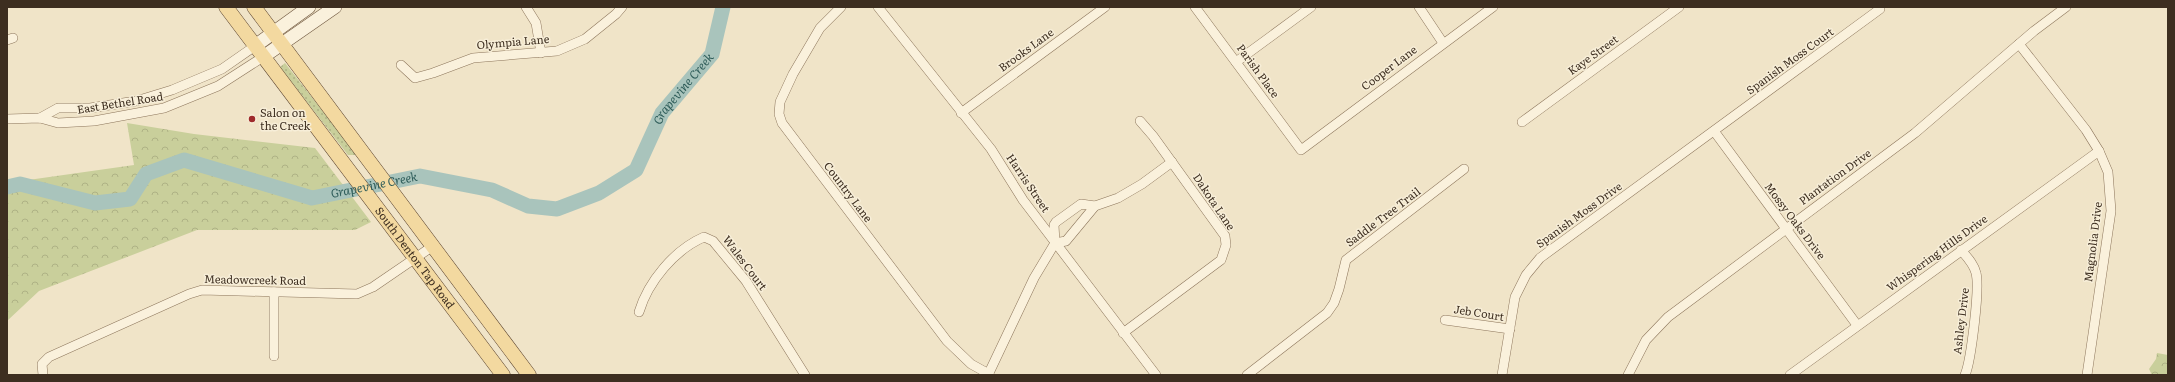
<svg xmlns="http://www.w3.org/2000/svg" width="2175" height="382" font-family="Literata,serif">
<defs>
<pattern id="grass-dots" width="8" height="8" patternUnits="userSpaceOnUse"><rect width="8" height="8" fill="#c9cf9b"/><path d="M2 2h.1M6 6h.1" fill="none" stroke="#aeb285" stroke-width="1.8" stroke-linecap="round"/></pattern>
<pattern id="forest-crowns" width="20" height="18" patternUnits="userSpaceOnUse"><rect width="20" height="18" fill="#c9cf9b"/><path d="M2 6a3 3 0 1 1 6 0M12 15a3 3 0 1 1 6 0" fill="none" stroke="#aeb285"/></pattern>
</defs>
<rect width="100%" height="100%" fill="#f0e4c8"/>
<path fill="url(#grass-dots)" d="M285,63L357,155H348L280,67Z"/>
<g fill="url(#forest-crowns)">
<path d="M127,123L194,134L315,148L371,222L355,230H197L39,291L7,321V183L134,165Z"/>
<path d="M2157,353L2168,355V375H2152L2149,369L2156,359Z"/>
</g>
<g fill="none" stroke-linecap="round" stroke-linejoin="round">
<path stroke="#a9c4bc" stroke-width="15" id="s1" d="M7,187L20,184L95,203L130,199L146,174L184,160L312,198L420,176L492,190L528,206L557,209L599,193L636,170L662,113L712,54L723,7"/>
<defs>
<g id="minor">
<path d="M526,7L536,23L541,53"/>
<path d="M841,7L820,28L793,74L780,102L779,114L782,123L947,341L971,364L989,374"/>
<path d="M878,7L991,149L1023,200L1156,375"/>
<path d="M1195,7L1301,150L1493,7"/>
<path d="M1419,7L1443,43"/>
<path d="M7,40L13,38"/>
<path d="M2019,44L2086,130L2099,151L2108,172L2111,211L2087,375"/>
<path d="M1236,62L1311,7"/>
<path d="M401,65L415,78L433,73L473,58L557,51L585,39L616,14L622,7"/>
<path d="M961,113L1105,7"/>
<path d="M40,118L58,108H90L136,101L172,90L222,69L255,46"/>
<path d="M7,119L40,118L58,123L94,121L164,108L218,86L263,57"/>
<path d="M1522,122L1679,7"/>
<path d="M1714,131L1857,325"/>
<path d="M1055,243L1066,241L1095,206L1118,198L1142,184L1172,162"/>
<path d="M1055,243L1054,225L1056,222L1081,204L1095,206"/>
<path d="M1961,250C1967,257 1974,264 1976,273C1980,288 1971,361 1965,375"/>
<path d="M639,312C648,282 674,250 704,237L713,241L746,281L805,375"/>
<path d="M1445,320L1510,329"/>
<path d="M1123,333L1221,260L1226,245L1225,236L1153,136L1140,121"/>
<path d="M274,356V292"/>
<path d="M43,375L42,364L49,357L189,294L202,290L357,294L373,287L433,246"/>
<path d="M988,375L1034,278L1055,243"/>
<path d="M1247,375L1327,313L1334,303L1339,289L1346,260L1464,169"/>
<path d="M1502,375L1515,297L1526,275L1540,258L1880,9"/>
<path d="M1628,375L1646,340L1668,317L1915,133L2034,31L2066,7"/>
<path d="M1790,375L2099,151"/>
</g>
<g id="secondary">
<path d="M255,46L309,7"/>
<path d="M263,57L335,7"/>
</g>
<g id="primary">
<path id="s2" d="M226,7L503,375"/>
<path d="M254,7L529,375"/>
</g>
</defs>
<use href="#minor" stroke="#8d765c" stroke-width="10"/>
<use href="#secondary" stroke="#6f573f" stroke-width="14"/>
<use href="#primary" stroke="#5b4430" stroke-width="15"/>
<use href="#minor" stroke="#faf1dc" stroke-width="9"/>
<use href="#secondary" stroke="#faf1dc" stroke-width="13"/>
<use href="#primary" stroke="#f3d9a0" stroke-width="14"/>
</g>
<circle fill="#9e2a2b" stroke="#f7eed8" stroke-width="1.5" cx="252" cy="119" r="4"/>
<g text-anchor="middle" stroke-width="3" stroke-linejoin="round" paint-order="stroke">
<g font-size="11" fill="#3d2e20" stroke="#f7eed8">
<text transform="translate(513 42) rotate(-5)" y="4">Olympia Lane</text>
<text transform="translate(1026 50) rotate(-36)" y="4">Brooks Lane</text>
<text transform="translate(1593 55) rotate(-36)" y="4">Kaye Street</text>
<text transform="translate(1790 61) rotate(-36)" y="4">Spanish Moss Court</text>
<text transform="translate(1389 68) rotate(-37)" y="4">Cooper Lane</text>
<text transform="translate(1258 71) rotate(54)" y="4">Parish Place</text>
<text transform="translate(120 103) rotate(-9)" y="4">East Bethel Road</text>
<text transform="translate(1835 177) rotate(-36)" y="4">Plantation Drive</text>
<text transform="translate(1028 183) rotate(56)" y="4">Harris Street</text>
<text transform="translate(848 192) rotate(53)" y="4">Country Lane</text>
<text transform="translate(1214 202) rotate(56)" y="4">Dakota Lane</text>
<text transform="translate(1579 215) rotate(-36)" y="4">Spanish Moss Drive</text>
<text transform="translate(1383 217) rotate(-37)" y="4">Saddle Tree Trail</text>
<text transform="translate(1795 221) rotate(53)" y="4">Mossy Oaks Drive</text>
<text transform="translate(2093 242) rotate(-83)" y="4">Magnolia Drive</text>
<text transform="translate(1937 253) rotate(-36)" y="4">Whispering Hills Drive</text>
<text dy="4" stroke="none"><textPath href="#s2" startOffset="314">South Denton Tap Road</textPath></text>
<text transform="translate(745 263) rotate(53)" y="4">Wales Court</text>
<text transform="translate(255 280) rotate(1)" y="4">Meadowcreek Road</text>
<text transform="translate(1479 313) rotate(9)" y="4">Jeb Court</text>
<text transform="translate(1961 321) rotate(-83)" y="4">Ashley Drive</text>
</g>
<g font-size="11" fill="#3d2e20" stroke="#f7eed8" text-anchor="start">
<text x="260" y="117">Salon on<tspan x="260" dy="13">the Creek</tspan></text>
</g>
<g font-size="12" font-style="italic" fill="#2f5d5a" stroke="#f7eed8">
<text dy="4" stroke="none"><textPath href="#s1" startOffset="765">Grapevine Creek</textPath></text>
<text dy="4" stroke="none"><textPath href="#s1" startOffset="393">Grapevine Creek</textPath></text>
</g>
</g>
<rect width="2175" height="382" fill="none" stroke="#3d2e20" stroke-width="16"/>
</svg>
